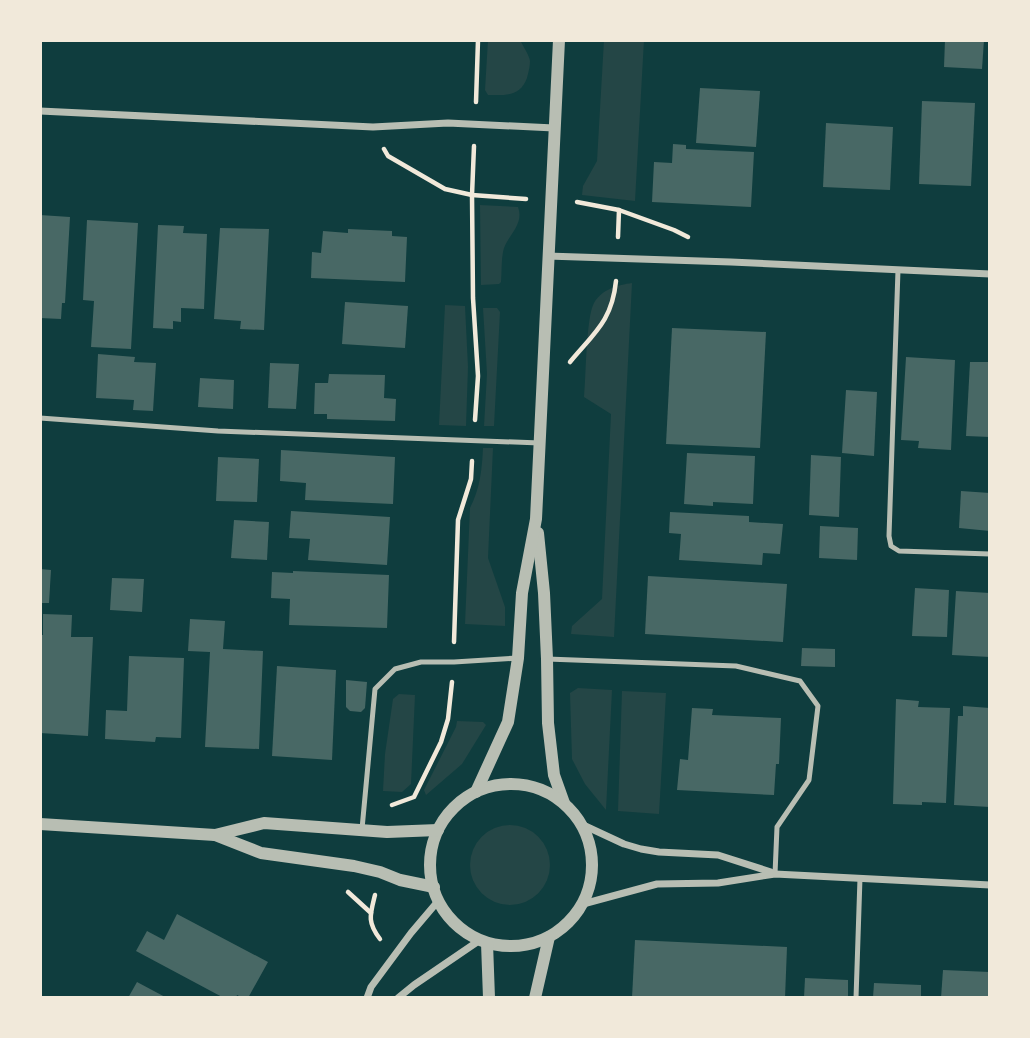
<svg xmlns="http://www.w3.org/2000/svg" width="1030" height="1038" font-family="'Varela Round',sans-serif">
<rect width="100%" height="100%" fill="#0f3d3e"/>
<g fill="#244646">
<path d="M488,40H520C523,46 529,55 530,61C530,67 528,74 527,78C520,97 505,95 488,95L485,90Z"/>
<path d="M604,40H644L635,201L582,195L583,186L597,161Z"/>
<path d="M480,205L518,207C524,224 510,233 504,248C501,258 502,272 501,282L499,284L481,285Z"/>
<path d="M632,283L614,637L571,634L572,626L602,599L611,414L584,397C586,378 586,317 594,303C602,289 618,285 632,283Z"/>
<path d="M445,305L465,306L468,367L466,426L439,425Z"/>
<path d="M483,308H497L500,312L494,426H484L487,374Z"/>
<path d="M483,448H493L488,558L505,607V626L465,624L470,508C480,489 482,469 483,448Z"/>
<path d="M578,688L612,690L606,810L585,784L572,759L570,693Z"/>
<path d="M622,691L666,693L659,814L618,811Z"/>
<path d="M399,694L415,695L411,784L402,792L383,791L385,754L393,699Z"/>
<path d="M457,721L483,722L486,725L462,764L426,795L424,790L456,727Z"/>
<circle cx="510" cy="865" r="40"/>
</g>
<g fill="#486865">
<path d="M945,40H984L982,69L944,67Z"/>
<path d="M700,88L760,91L756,147L696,143Z"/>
<path d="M922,101L975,103L971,186L919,184Z"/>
<path d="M826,123L893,127L890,190L823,187Z"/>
<path d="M673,144L686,145V149L754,152L751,207L652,202L654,162L672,163Z"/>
<path d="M40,215L70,217L65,303H62L61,319L40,318Z"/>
<path d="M87,220L138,223L131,349L91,347L94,301L83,300Z"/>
<path d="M158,225L184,226L183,233L207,234L204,309L181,308V322L173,321V329L153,328Z"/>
<path d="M220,228L269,229L264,330L240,329L241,321L214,319Z"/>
<path d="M348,229L392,231V236L407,237L405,282L311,278L312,252L321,253L323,231L348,233Z"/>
<path d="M345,302L408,306L405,348L342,344Z"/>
<path d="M672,328L766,332L760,448L666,444Z"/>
<path d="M98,354L135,357L134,362L156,363L153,411L133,410L134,400L96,398Z"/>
<path d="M906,357L955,360L951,450L918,448L919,441L901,440Z"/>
<path d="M970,362H990V437L966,436Z"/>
<path d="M270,363L299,364L296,409L268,408Z"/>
<path d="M329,374L385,375L384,398L396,399L395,421L327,419V414H314L315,383H328Z"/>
<path d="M200,378L234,380L233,409L198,407Z"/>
<path d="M846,390L877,392L874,456L842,453Z"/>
<path d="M281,450L395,457L393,504L305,500L306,483L280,481Z"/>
<path d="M687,453L755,456L753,504L713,502V506L684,504Z"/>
<path d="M811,455L841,457L839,517L809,515Z"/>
<path d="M218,457L259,459L257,502L216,501Z"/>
<path d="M961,491L990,493V531L959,528Z"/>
<path d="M291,511L390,517L387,565L308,560L310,539L289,538Z"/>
<path d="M670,512L749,516V522L783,524L780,554L763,553L762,565L679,560L681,534L669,533Z"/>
<path d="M234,520L269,522L267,560L231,558Z"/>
<path d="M820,526L858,528L857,560L819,558Z"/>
<path d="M40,569L51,570L49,603H40Z"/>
<path d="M293,571L389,575L387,628L289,625L290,599L271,598L272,572L293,573Z"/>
<path d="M648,576L787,584L783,642L645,634Z"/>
<path d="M112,578L144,579L142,612L110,610Z"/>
<path d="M915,588L949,590L947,637L912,636Z"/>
<path d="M956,591L990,593V657L952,655Z"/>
<path d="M43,614L72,615L71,637H93L88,736L40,733V635H43Z"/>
<path d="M190,619L225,621L223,649L263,651L259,749L205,747L210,652L188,651Z"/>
<path d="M802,648L835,649V667L801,666Z"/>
<path d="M129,656L184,658L181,738L156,737L155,742L105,739L106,710L127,711Z"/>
<path d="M277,666L336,670L332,760L272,756Z"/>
<path d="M346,680L367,682L365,708L361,712L350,711L346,707Z"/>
<path d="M896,699L919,701L918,707L950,708L946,803L922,802V805L893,804Z"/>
<path d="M963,706L990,708V807L954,805L958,716H963Z"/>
<path d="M692,708L713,709L712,715L781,718L779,764H776L774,795L677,790L680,759L688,760Z"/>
<path d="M177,914L268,962L248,998H243L237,995L236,998H224L136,951L147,931L164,940Z"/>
<path d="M635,940L787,947L785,998H632Z"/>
<path d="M943,970L990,972V998H941Z"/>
<path d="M805,978L848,980V998H804Z"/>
<path d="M137,982L167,998H128Z"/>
<path d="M874,983L921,985V998H873Z"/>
</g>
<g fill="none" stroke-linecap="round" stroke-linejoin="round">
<g stroke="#f1e9da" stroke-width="4.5">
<path d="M476,102L478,40"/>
<path d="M474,146L472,195L473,298L478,376L475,420"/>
<path d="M384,149L388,156L445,189L472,195L526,199"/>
<path d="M577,202L619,210L674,230L688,237"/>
<path d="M618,237L619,210"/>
<path d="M570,362C594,333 612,321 616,281"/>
<path d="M454,642L458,520L471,479L472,461"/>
<path d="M392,805L414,797L441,742L448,719L452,682"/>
<path d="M348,892L371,913"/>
<path d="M375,895C370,915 367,922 380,939"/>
</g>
<g stroke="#b8beb3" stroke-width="5">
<path d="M898,270L889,536L891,546L899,551L990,554"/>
<path d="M40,418L218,431L540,443"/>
<path d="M547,659L736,666L800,681L818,706L809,780L777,827L775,874"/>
<path d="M362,829L375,689L395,669L421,662H454L518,658"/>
<path d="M856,998L860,878"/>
</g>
<g stroke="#b8beb3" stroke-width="7">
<path d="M40,111L373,127L448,123L554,128"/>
<path d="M547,256L731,262L990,274"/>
<path d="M581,824L624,844L641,849L659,852L718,855L771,872"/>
<path d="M583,904L657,884L718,883L775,874L990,885"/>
<path d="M367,998L371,987L411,933L439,900"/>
<path d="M398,998L414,985L480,940"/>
</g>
<g stroke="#b8beb3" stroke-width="12">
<path d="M538,533L544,593L547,659L548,723L554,775L564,803"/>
<circle cx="511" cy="865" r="81"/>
<path d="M476,792L508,722L518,658L522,593L536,519L559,40"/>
<path d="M40,824L215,835L264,823L387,832L438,830"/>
<path d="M215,835L261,853L354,866L380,872L400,880L434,887"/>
<path d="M487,943L489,998"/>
<path d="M535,998L549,937"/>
</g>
</g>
<rect width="1030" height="1038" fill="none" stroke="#f1e9da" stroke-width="84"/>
</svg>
